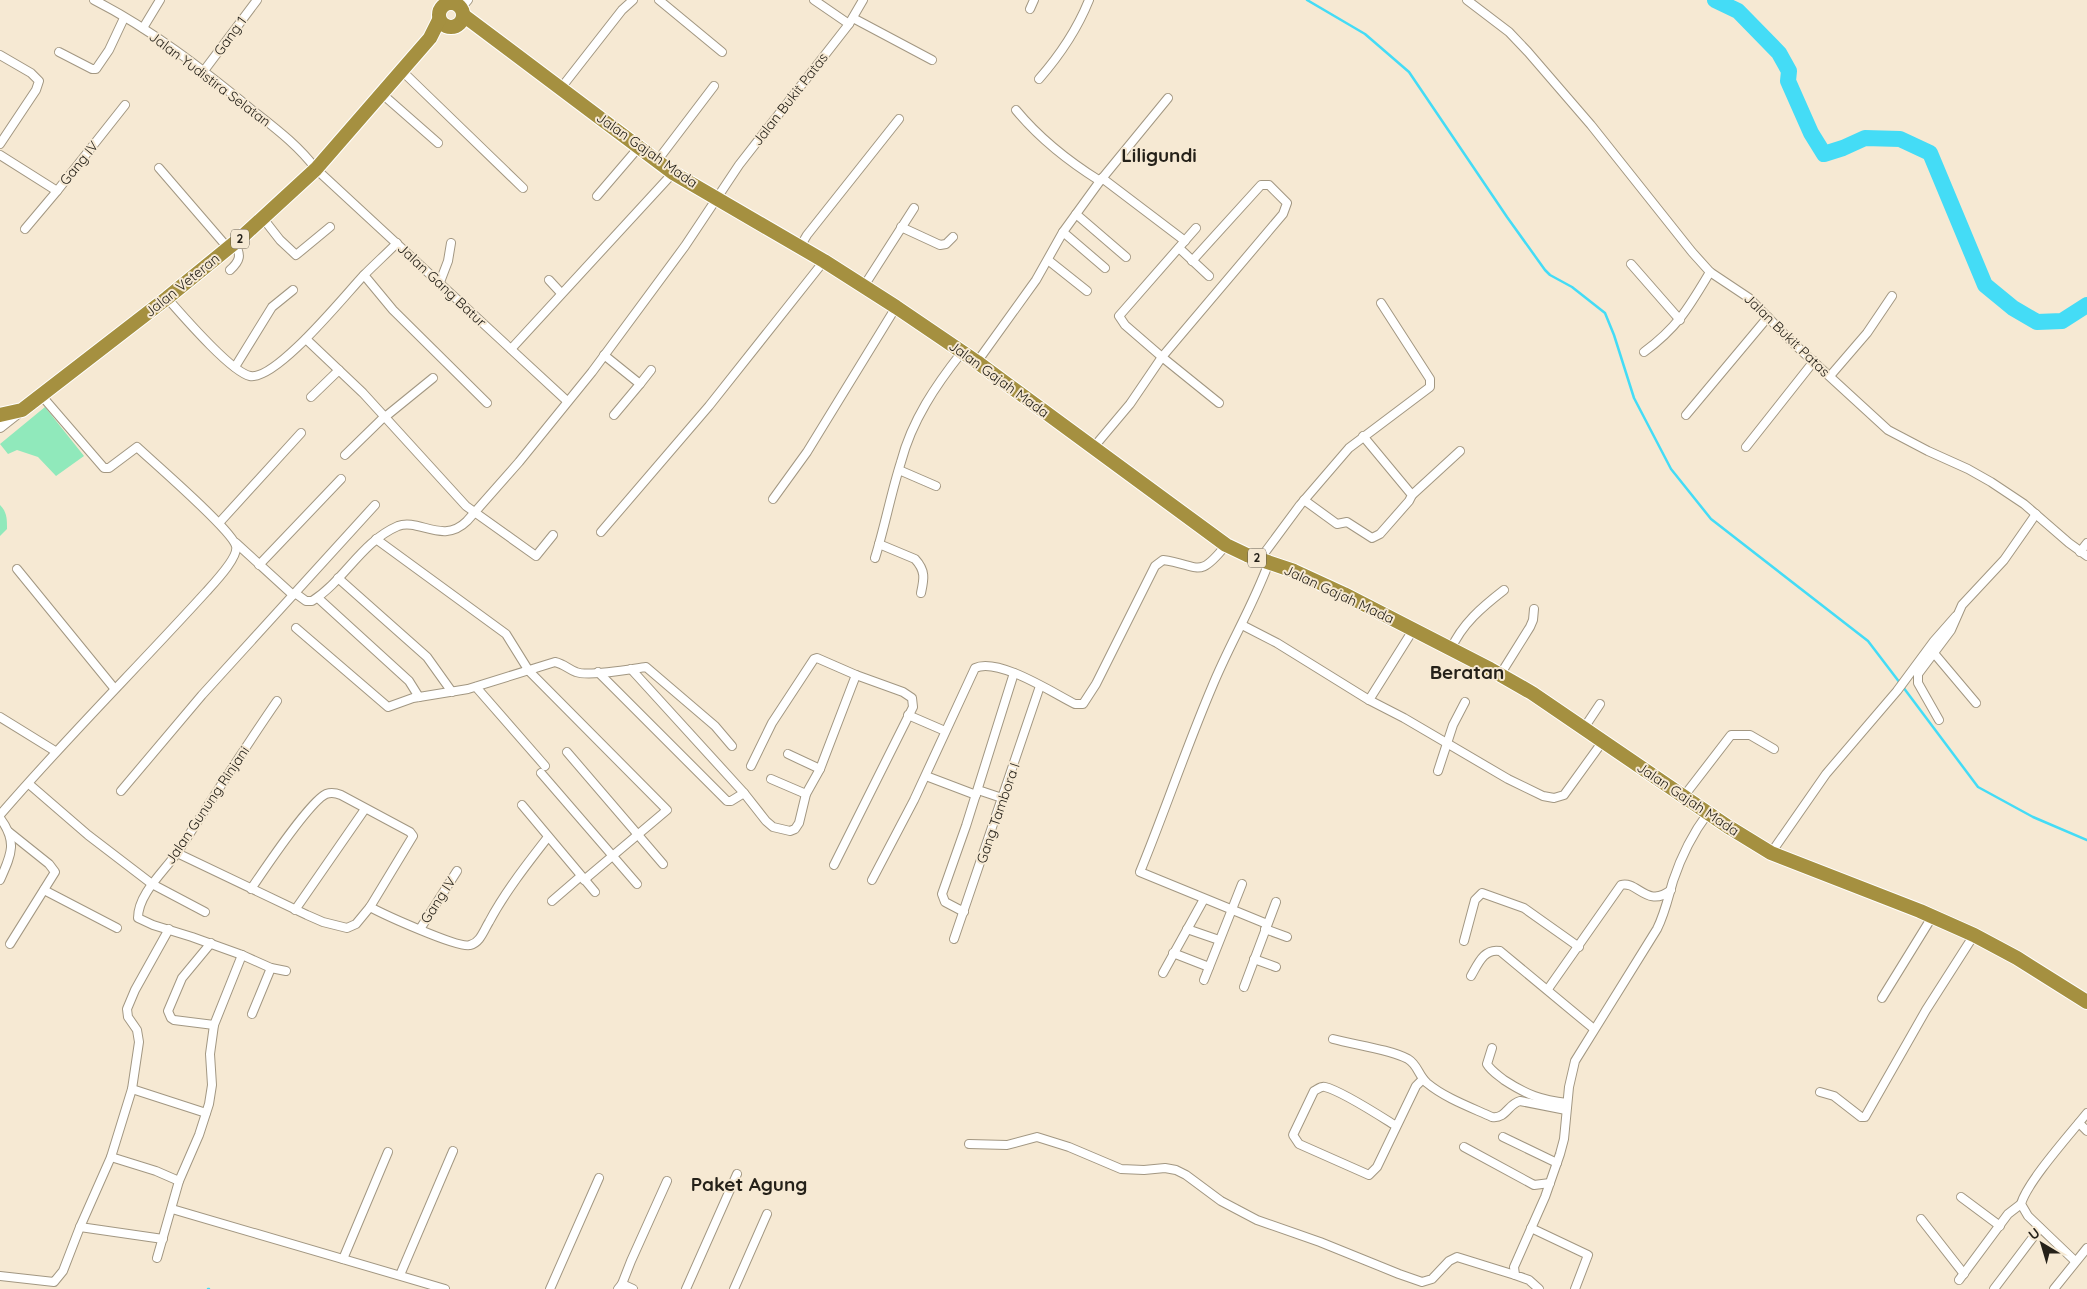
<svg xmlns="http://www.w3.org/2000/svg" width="2087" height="1289" font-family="Quicksand,sans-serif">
<rect width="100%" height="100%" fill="#f6e9d3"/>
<g fill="#90e9bb">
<path d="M45,407L84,456L56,476L38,457L17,450L8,454L0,444Z"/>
<path d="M0,505C7,512 7,519 7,529L0,536Z"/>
</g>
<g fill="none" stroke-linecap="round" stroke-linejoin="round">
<g stroke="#44dcf6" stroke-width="2.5">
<path d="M1307,0L1365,34L1409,72L1507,217L1545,270L1550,275L1572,287L1605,313L1614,335L1634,398L1671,469L1711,519L1868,641L1900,683"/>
<path d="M1903,687L1978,787L2033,817L2087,840"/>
<path d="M208,1289H209"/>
</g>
<path stroke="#44dcf6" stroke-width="16" d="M1715,0L1738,11L1779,53L1789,71L1788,81L1811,133L1824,154L1843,148L1865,138L1900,139L1930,153L1985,285L2013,308L2037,322L2062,321L2087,305"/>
<defs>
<g id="street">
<path d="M94,0C151,29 202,69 251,109C275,128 298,145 316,169L567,401"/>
<path d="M659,0L722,52"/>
<path d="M814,0L849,24"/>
<path d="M1467,0L1509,32L1528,52L1591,125L1692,252L1710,272L1749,298L1792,342L1888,430L1928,451L1968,469L1991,482L2024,504L2069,543L2087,556"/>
<path d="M461,8L468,0"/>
<path d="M1030,9L1034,0"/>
<path d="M853,18L932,60"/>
<path d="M143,28L160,0"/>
<path d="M59,52L92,69H96L109,50L124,18"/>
<path d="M0,55L31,73L39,81L36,90L0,144"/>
<path d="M401,70L523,188"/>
<path d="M203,72L257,0"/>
<path d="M1039,79C1060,55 1077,30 1089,0"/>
<path d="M561,88L622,10L633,0"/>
<path d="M381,93L438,143"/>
<path d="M1016,110C1040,139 1068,161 1100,181"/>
<path d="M0,155L57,191L125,105"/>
<path d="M657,161L714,86"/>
<path d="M159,168L228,248"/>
<path d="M1102,178L1185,241"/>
<path d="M597,196L639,147"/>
<path d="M1076,214L1126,257"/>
<path d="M262,217L280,240L296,255L330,227"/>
<path d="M901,227L940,245L946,244L953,237"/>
<path d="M1196,228L1119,316L1125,325L1162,357L1219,403"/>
<path d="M25,229L57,191"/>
<path d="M1063,232L1105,268"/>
<path d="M800,247L807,235L899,119"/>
<path d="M1179,248L1209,276"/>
<path d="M1048,260L1087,291"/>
<path d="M1631,264L1680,320"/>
<path d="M230,270C240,261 242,255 234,243"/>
<path d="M364,275L393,310L487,403"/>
<path d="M549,280L561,293"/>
<path d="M440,282L448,261L451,243"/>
<path d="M864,286L914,208"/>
<path d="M167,298C182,315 231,372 250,376C276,381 345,295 364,275C375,264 386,254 397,243"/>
<path d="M306,339L363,393L466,506L536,556L553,535"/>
<path d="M511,349L673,173"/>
<path d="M1644,352C1678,327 1689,307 1710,272"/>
<path d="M604,355L640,384L651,370"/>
<path d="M977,362L1036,280L1063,232L1100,181L1168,98"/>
<path d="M235,367L272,307L293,290"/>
<path d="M1830,376L1867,333L1892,296"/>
<path d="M311,397L339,370"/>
<path d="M614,415L640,384"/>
<path d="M1686,415L1768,317"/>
<path d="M385,417L433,378"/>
<path d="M1746,447L1814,361"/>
<path d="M1093,448L1130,404L1162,357L1283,214L1287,203L1269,185H1261L1192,261"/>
<path d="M345,455L385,416"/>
<path d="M899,470L936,486"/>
<path d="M1412,495L1460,451"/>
<path d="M773,499L807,452L896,307"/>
<path d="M1304,500L1337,524L1347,522L1372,538L1380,534L1409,501L1412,495L1363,436"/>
<path d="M219,523L301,433"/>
<path d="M601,532L709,406L824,261"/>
<path d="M376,539L506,634L529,671L667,810L584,880"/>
<path d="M236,543L293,595"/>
<path d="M879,544L915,559C926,571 924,579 921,593"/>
<path d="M2080,552L2087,543"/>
<path d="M875,558C885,526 891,493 901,462C912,420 936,385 962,352"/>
<path d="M1260,559L1300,505L1349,448L1430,387V379L1381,303"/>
<path d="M259,565L341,479"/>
<path d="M17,569L114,688"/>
<path d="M338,578L427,657L452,692"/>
<path d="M295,593L306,601H312C345,580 361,542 398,526C419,518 443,545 467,521L519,462L592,372L685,246L739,165L849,24L863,0"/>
<path d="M318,598L409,681L419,697"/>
<path d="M1242,625L1277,643L1369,700L1404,718L1508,779L1543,796L1554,798L1564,795L1603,741"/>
<path d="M296,628L388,707L413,698L468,689L555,662C564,664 568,669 576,672C588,677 631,669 646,667L715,726L732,746"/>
<path d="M1451,649C1462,624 1482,607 1504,590"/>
<path d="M1933,652L1976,703"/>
<path d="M631,669L744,793L766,821L773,827L790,831L795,829L799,823L806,794L820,769L856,675"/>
<path d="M598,672L727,801H731L744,793"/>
<path d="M1500,675L1530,627L1533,620L1534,609"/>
<path d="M476,687L545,766"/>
<path d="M1369,700L1413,630"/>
<path d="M277,701C243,750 212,800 179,850C166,870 138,893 138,918L153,925L192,937L242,955L271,968L286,971"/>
<path d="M908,715L945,731"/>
<path d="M0,717L55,751"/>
<path d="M1939,720L1918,683V674L1951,630L1962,605L2004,560L2036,514"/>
<path d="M1584,728L1600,704"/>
<path d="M567,752L663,864"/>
<path d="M788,754L820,769"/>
<path d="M751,766L772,723L814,659L817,658L856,675L903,692L912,698L913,707L834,865"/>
<path d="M1438,771L1453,725L1465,702"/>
<path d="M541,773L637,884"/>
<path d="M926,776L976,795"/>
<path d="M771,779L806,794"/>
<path d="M29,784L88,835L152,884L205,912"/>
<path d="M978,790L1002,798"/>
<path d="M121,791L202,695L375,505"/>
<path d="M1684,796L1731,735H1750L1774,749"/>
<path d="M522,805L595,892"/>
<path d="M0,815C66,738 138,667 206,592C214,583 239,557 236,546C232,530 154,463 137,447L109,468H104L41,395"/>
<path d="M0,818C18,842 11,855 0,880"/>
<path d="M9,832L49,864L55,872L10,944"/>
<path d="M177,853L307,915L323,922L347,928L356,924L370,907L413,836L410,832L341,795C336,793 332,792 326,794C309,802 264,870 251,889"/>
<path d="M1771,853L1826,774L1897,691L1934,641L1956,616"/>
<path d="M872,880L914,800L975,668C998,657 1053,693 1075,704H1083L1096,684L1155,566L1163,560C1200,565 1198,580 1226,545"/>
<path d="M44,890L117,928"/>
<path d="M552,901L581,876"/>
<path d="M370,907C383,914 459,949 470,945C480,943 484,930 489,922C505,892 527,864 548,837"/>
<path d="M295,910L365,809"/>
<path d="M964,912L945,902L942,894L966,826L1014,673"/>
<path d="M1267,924L1140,872C1165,811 1186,748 1212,687C1229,645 1253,606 1269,562"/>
<path d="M420,929L457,871"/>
<path d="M1187,929L1219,940"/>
<path d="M1265,929L1287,937"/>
<path d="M954,939L1040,686"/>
<path d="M1464,941L1475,900L1482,893L1524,908L1579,947"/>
<path d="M211,943L182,978L168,1011L171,1018L174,1020L214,1025"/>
<path d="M1173,953L1209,967"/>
<path d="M1254,959L1276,967"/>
<path d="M1163,973L1204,899"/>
<path d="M1471,976C1478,964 1484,948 1500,951L1594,1029"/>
<path d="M1204,980L1242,884"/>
<path d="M1244,987L1276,902"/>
<path d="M1548,989L1621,885C1637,880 1647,909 1671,890"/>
<path d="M1882,998L1932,917"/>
<path d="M252,1014L271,968"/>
<path d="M1333,1039C1355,1045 1389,1049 1408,1059C1418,1065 1418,1075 1427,1083C1445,1098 1470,1107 1492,1117C1506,1119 1508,1104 1520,1101L1566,1110"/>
<path d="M1492,1048L1487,1064C1491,1071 1498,1075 1504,1080C1527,1095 1541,1100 1567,1103"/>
<path d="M132,1089L206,1113"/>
<path d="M1820,1092L1834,1096L1861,1117H1865L1926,1010L1974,935"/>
<path d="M2079,1123L2087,1131"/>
<path d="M1396,1126C1380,1116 1342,1091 1325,1087C1321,1086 1318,1089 1314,1091L1293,1135L1299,1144L1369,1175L1377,1167L1416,1086L1423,1079"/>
<path d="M1503,1137L1557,1163"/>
<path d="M969,1144L1007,1145L1037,1137L1069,1147L1121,1169L1144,1170L1165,1168L1176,1170L1186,1175L1221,1201L1257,1220L1320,1242L1399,1274L1422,1282L1432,1279L1449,1261L1457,1257L1515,1275"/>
<path d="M1464,1147L1534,1185L1550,1183"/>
<path d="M111,1157L156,1171L179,1181"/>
<path d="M1961,1197L2000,1226"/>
<path d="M172,1209L445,1289"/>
<path d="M1921,1219L1964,1274"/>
<path d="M80,1227L163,1239"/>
<path d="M1531,1228L1588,1255L1575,1289"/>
<path d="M157,1258L179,1181L199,1135L209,1104L212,1085L210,1054L214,1025L242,955"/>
<path d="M343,1259L388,1152"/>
<path d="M2075,1261L2028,1216L2021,1204C2027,1182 2071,1133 2087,1113"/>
<path d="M400,1275L453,1151"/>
<path d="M0,1276L54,1282L63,1271L80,1227L111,1157L132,1089L139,1042L137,1030L128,1017L127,1009L135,990L169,929"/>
<path d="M1959,1280L2008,1214L2021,1204"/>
<path d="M622,1284L631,1261L667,1181"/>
<path d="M550,1289L599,1178"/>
<path d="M618,1289L622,1284L633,1289"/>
<path d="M686,1289L737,1174"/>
<path d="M734,1289L767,1214"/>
<path d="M1539,1289L1529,1280L1515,1275L1514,1267L1545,1197L1560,1154L1564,1139L1569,1087L1575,1061L1657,929C1665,913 1668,898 1673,881C1681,857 1693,833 1708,813"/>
<path d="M1994,1289L2040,1228"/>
<path d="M2054,1289L2087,1248"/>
</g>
<path id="secondary" d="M0,427L19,412"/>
<g id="highway">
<circle cx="451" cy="15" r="12"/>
<path d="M463,15L673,173L824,261L896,307L977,362L1226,545L1247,555L1294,571L1344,594L1490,669L1532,693L1727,826L1771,853L1920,911L1974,935L2017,958L2087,1002"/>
<path d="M0,415L22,410L167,298L243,236L316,169L430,38L439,20"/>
</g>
</defs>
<use href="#street" stroke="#a29782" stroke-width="10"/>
<use href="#secondary" stroke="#a29782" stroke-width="12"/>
<use href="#highway" stroke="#fff" stroke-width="16"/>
<use href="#street" stroke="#fff" stroke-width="8"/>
<use href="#secondary" stroke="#fff" stroke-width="10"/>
<use href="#highway" stroke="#a59040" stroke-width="14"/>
</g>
<g text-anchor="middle" stroke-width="4" stroke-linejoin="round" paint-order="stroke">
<g fill="#f6e9d3" stroke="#645d51" stroke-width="1">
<rect x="231" y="229.5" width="18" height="19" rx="4"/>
<rect x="1248" y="548.5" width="18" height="19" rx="4"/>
</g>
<g font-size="12" font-weight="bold" fill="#252119">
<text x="240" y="243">2</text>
<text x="1257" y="562">2</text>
</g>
<g font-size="14" fill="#252119" stroke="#f6e9d3">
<text transform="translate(230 36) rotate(-54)" y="5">Gang 1</text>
<text transform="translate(210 79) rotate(37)" y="5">Jalan Yudistira Selatan</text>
<text transform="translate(790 99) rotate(-52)" y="5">Jalan Bukit Patas</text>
<text transform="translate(647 150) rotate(35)" y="5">Jalan Gajah Mada</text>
<text transform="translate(79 163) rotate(-51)" y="5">Gang IV</text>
<text transform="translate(182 285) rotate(-39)" y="5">Jalan Veteran</text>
<text transform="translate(442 285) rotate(43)" y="5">Jalan Gang Batur</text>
<text transform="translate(1787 335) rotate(44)" y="5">Jalan Bukit Patas</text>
<text transform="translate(999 379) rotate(36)" y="5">Jalan Gajah Mada</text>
<text transform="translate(1339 594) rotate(25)" y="5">Jalan Gajah Mada</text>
<text transform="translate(1688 799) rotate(34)" y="5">Jalan Gajah Mada</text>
<text transform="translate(207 805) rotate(-56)" y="5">Jalan Gunung Rinjani</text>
<text transform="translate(998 813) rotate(-71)" y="5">Gang Tambora I</text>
<text transform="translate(438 900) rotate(-57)" y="5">Gang IV</text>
</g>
<g font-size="19" font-weight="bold" fill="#252119" stroke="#f6e9d3">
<text x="1159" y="162">Liligundi</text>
<text x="1467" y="679">Beratan</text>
<text x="749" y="1191">Paket Agung</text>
</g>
</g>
<g transform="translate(2042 1244) rotate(322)" stroke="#f6e9d3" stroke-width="4" paint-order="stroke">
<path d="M0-4L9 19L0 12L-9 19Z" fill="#252119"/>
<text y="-8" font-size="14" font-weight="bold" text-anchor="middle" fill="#252119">U</text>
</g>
</svg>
